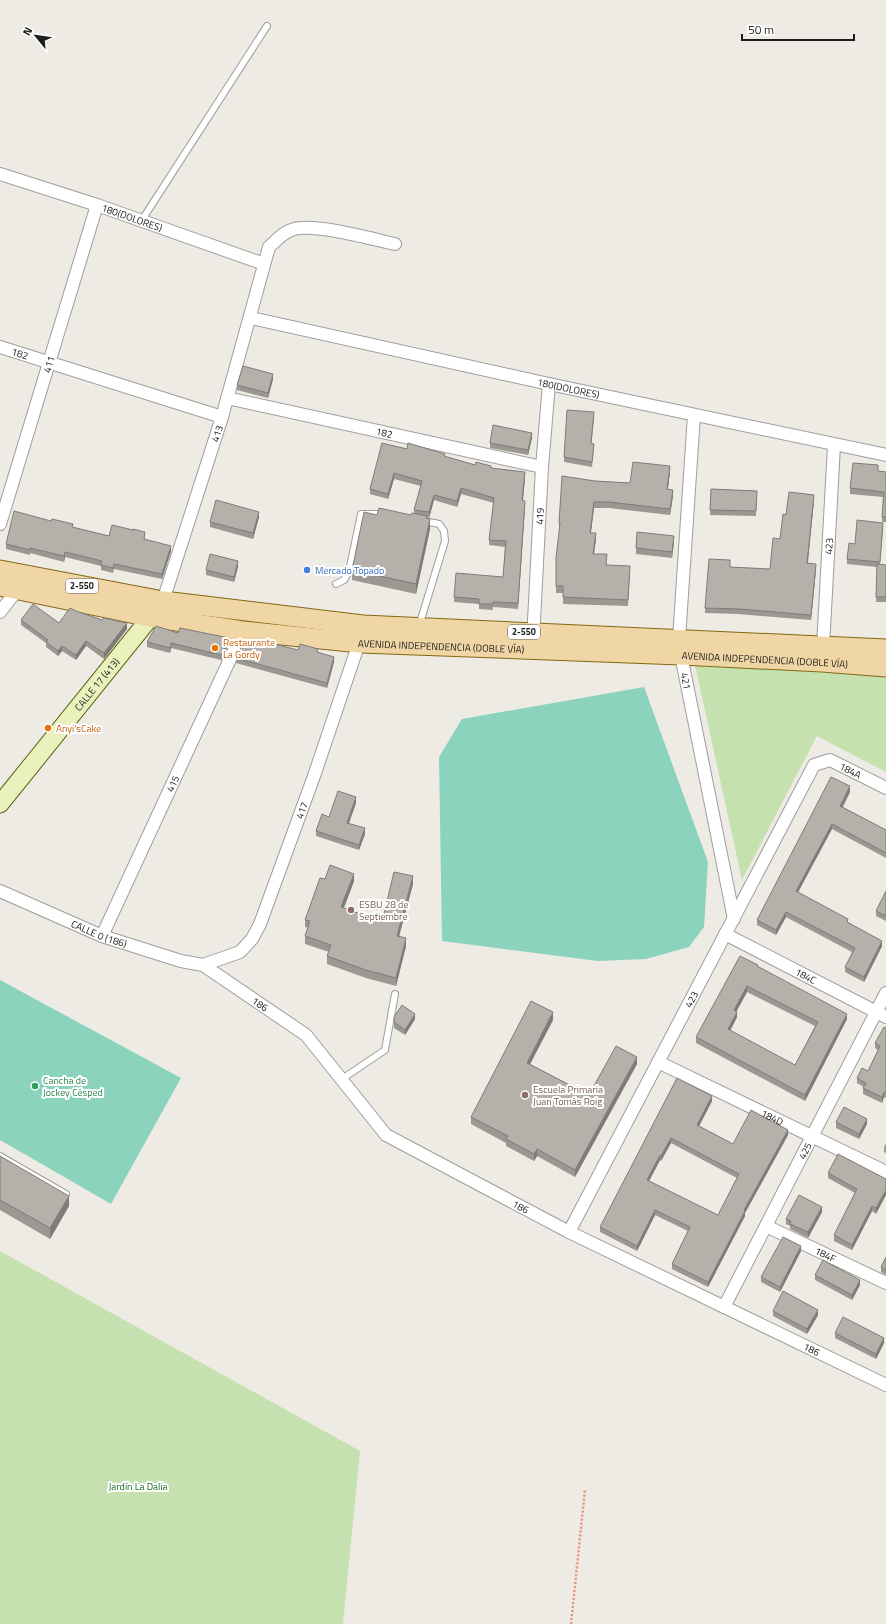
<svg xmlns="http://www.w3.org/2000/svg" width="886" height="1624" font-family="'Titillium Web',sans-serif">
<rect width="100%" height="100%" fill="#edebe4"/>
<g fill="#c4e1af">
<path d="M695,665L886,676V772L817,736L742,880Z"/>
<path d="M0,1251L360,1451L343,1624H0Z"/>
</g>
<g fill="#8bd3bd">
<path d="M644,687L708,862L704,927L689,947L646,959L598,961L442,941L439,757L462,719Z"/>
<path d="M0,980L181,1078L111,1204L0,1140Z"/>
</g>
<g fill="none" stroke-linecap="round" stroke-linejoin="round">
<defs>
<g id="lane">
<path d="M142,220L267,26"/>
<path d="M336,584L344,580L349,571L361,514H385"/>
<path d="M419,626L445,541L444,531L439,524L424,521"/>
<path d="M342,1079L385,1050L395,994"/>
<path d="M0,1156L66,1194"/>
</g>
<g id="street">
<path id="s1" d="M0,174L97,205L264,264"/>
<path id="s2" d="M251,318L549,384L886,455"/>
<path id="s3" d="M0,347L222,417"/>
<path id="s4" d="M227,398L542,467"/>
<path id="s5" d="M694,415L679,639L681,655L734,919"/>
<path id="s6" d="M0,524L97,205"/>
<path id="s7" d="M163,601L222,417L269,247C277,240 283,232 294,229C315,223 372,239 395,244"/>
<path d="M0,612L18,589"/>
<path id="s8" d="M533,640L542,467L549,384"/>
<path id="s9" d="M823,647L834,445"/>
<path id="s10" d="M0,891L102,936L181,961L203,965L306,1035L386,1135L569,1232L886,1385"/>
<path id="s11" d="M725,934L886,1017"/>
<path id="s12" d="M102,936L243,631"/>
<path id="s13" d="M203,965L240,952L252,939L260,924L314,776L361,637"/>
<path id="s14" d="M658,1062L886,1172"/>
<path id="s15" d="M766,1226L886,1283"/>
<path id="s16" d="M569,1232L814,765L830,760L886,788"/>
<path id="s17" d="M724,1307L886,993"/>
</g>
<g id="secondary">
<path id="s18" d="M0,804L158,608"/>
</g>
<g id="primary">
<path d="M0,570L163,601L363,625L886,649"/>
<path id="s19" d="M0,586L150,617L243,631L360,643L681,655L822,662L886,667"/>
</g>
</defs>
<use href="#lane" stroke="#9e9e9e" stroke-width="8"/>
<use href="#street" stroke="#9e9e9e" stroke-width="14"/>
<use href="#secondary" stroke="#566612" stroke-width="19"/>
<use href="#primary" stroke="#846812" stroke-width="21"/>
<path stroke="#e88e79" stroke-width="2.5" stroke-dasharray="2 2" stroke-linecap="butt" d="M571,1624L585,1489"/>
<use href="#lane" stroke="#fff" stroke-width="6"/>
<use href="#street" stroke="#fff" stroke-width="12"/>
<use href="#secondary" stroke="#eaf1bd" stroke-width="17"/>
<use href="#primary" stroke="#f0d6a5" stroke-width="19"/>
</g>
<g fill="#9d9792" fill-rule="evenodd">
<path d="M273,379L268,398L237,390V385Z"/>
<path d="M594,417L591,443L594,449L592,467L564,462V457Z"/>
<path d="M532,438L528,455L490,448V443Z"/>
<path d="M407,449L445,457L475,465L491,468L525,478L523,501L525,506L518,609L493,607V610L479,609V604L454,602V597L503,577L505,547L489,545V540L494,503L461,494L457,507L434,500L429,518L427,517L430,529L416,594L352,580V570L377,515H411L414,514V510L421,486L394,479L388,499L370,494V489Z"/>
<path d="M878,471L886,472V522H882L883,497L850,494V488Z"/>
<path d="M670,472L668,489L673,496L670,515L609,508H594L591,533L596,539L594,554L607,565L630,572L628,606L563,604V593H556V558L560,530L559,529V523L595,481L630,483Z"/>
<path d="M711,489L757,491L756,516L710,515Z"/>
<path d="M814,500L808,563L816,569L811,620L738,614L705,613V608L730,567L770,569L780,539L786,515Z"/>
<path d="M259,517L253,539L210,527V522Z"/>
<path d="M73,527L109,536L145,537V539L171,551L162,579L114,569L113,573L101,570V566L65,557L64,562L30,553V555L6,549V544Z"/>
<path d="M883,528L880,564L886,565V602H876L877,567L847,564V559L855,544Z"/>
<path d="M674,541L672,558L636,554V548Z"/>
<path d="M238,567L234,582L206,575V570Z"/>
<path d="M76,611L127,629L104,659L86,646L76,660L62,651L58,656L46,647V643L21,625V620L59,623Z"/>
<path d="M178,633L229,644L221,660L171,648L170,653L147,647V642Z"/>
<path d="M269,648L318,653L334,662L327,688L236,663V658Z"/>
<path d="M850,792L843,807L886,830V858L832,829L798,892L848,922L882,946L864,982L845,972V967L852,952L786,917L776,935L757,925V920Z"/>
<path d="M356,803L349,823L365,834L359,850L316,836V831L329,817Z"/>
<path d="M325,879L354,881L344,908L382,922L413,884L399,936L406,946L396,986L366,978L327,964V956L329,952L305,944V936L308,928L305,927V920Z"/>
<path d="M886,891V921L876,916V911Z"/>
<path d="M758,967L847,1019L805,1101L696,1043V1037ZM747,992L815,1026L795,1065L730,1031L737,1017L736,1011Z"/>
<path d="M415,1019L405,1035L394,1028V1022Z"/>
<path d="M553,1020L530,1064L589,1095L637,1064L575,1177L537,1156L534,1161L506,1146V1143L471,1124V1117Z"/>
<path d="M886,1028V1098L884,1097L882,1103L863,1094V1088L864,1087L857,1083V1078L868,1071L878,1050L875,1048V1043Z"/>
<path d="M677,1078L712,1101L699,1126L733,1144L788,1135L745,1213V1216L708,1287L672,1269V1264L688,1231L655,1215L637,1251L600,1232V1227ZM671,1143L737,1178L718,1215L649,1181L660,1160L661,1161Z"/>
<path d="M836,1122L867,1124L859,1139L836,1128Z"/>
<path d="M886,1143V1153L884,1152V1147Z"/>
<path d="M0,1156L69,1206L50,1239L0,1210Z"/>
<path d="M828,1173L886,1179L876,1214L872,1211L852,1250L834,1241V1235L855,1193L828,1178Z"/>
<path d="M822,1212L808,1238L790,1229V1226L786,1224V1219Z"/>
<path d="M801,1251L780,1292L761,1282V1277Z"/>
<path d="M886,1257V1275L881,1272V1267Z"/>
<path d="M815,1275L860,1285L852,1300L815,1280Z"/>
<path d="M773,1311L818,1315L807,1334L773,1316Z"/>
<path d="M835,1333L884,1343L876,1359L835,1338Z"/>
</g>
<g fill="#7f7b77">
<path d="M273,374V379L268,398V393Z"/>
<path d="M594,412V417L591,448V443Z"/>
<path d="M532,433V438L528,455V450Z"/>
<path d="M670,466V472L667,495V489Z"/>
<path d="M525,472V478L522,506V500Z"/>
<path d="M394,473V479L388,499V494Z"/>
<path d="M461,488V494L457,507V501Z"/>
<path d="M673,490V496L670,515V509Z"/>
<path d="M434,495V500L429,518V512Z"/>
<path d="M814,495V500L807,568V563Z"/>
<path d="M525,501V506L518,609V603Z"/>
<path d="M594,502V508L590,539V533Z"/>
<path d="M259,512V517L253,539V533Z"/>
<path d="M430,519V529L416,594V584Z"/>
<path d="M596,533V539L593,560V554Z"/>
<path d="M674,536V541L672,558V552Z"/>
<path d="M171,546V551L162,579V574Z"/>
<path d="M65,552V557L64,562V556Z"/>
<path d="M238,561V567L234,582V577Z"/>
<path d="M816,564V569L811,620V615Z"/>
<path d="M127,623V629L104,659V653Z"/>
<path d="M229,638V644L221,660V655Z"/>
<path d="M86,641V646L76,660V655Z"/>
<path d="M171,643V648L170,653V648Z"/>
<path d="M62,646V651L58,656V651Z"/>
<path d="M334,657V662L327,688V683Z"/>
<path d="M850,786V792L840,811V806Z"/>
<path d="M356,797V803L347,828V823Z"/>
<path d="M832,824V829L796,896V891Z"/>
<path d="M365,828V834L359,850V845Z"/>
<path d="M354,874V881L341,915V907Z"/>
<path d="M413,876V884L397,944V936Z"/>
<path d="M786,912V917L776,935V930Z"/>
<path d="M406,938V946L396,986V978Z"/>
<path d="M882,941V946L864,982V977Z"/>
<path d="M747,986V992L734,1016V1010Z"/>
<path d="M553,1012V1020L527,1070V1063Z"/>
<path d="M737,1012V1017L728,1035V1029Z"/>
<path d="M415,1014V1019L405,1035V1030Z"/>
<path d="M847,1014V1019L805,1101V1095Z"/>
<path d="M637,1057V1064L575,1177V1170Z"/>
<path d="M884,1092V1097L882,1103V1097Z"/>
<path d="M712,1096V1101L697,1130V1125Z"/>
<path d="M867,1119V1124L859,1139V1134Z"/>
<path d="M788,1130V1135L745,1213V1216L708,1287V1282L744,1210Z"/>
<path d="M671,1138V1143L661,1161V1156Z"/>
<path d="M537,1149V1156L534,1161V1154Z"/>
<path d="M660,1155V1160L647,1185V1180Z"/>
<path d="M886,1190V1195L876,1214V1208Z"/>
<path d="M69,1196V1206L50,1239V1228Z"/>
<path d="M872,1206V1211L852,1250V1245Z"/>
<path d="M822,1207V1212L808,1238V1232Z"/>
<path d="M655,1210V1215L637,1251V1246Z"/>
<path d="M801,1246V1251L780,1292V1287Z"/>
<path d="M860,1280V1285L852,1300V1295Z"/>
<path d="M818,1310V1315L807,1334V1329Z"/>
<path d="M884,1338V1343L876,1359V1354Z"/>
</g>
<g fill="#b6b0aa" stroke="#7f7b77" fill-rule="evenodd">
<path d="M243,366L273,374L268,393L237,385Z"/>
<path d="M567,410L594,412L591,443L594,444L592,462L564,457Z"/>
<path d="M493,425L532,433L528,450L490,443Z"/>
<path d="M382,443L407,449L408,443L445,454L444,456L475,465L476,462L491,466V468L525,472L522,500L525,501L518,603L493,602V604H479V599L454,597L456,573L503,577L506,541L489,540L494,498L461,488L457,501L434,495L429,512L414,510L422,481L394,473L388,494L370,489Z"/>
<path d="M633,462L670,466L667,489L673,490L670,509L609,502H594L590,533H596L593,554H607L606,565L630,566L628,600L563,597V586H556V558L560,523H559L562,476L595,481L630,483Z"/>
<path d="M853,463L878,465V471L886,472V517H882L884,492L850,488Z"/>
<path d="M711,489L757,491L756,511L710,510Z"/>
<path d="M789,492L814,495L807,563L816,564L811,615L738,609L705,608L709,559L730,560V567L770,569L773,538L780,539L783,514L786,515Z"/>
<path d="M216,500L259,512L253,533L210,522Z"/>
<path d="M379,508L411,515L412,513L427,516L426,518L430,519L416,584L352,570L364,512L377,515Z"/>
<path d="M14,511L51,521L52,519L73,524L72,527L109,536L112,525L133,530V529L145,532L144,539L171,546L162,574L114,564L113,568L101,565L102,561L65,552L64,556L30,548V550L6,544Z"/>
<path d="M857,520L883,523L880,562L847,559L849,543L855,544Z"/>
<path d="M637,532L674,536L672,552L636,548Z"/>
<path d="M210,554L238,561L234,577L206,570Z"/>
<path d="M877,564L886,565V597H876Z"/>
<path d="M33,604L59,623L70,608L76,611L102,620L104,618L127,623L104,653L86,641L76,655L62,646L58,651L46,642L48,640L21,620Z"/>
<path d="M156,626L178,633L180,628L229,638L221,655L171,643L170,648L147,642Z"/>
<path d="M244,642H246L269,648L270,643L298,650L300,644L318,649L317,652L334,657L327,683L236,658Z"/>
<path d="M831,777L850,786L840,806L886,830V853L832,824L796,891L848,919L847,922L882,941L864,977L845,967L855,948L786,912L776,930L757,920Z"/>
<path d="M338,791L356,797L347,823L365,828L359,845L316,831L322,814L329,817Z"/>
<path d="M330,865L354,874L341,907L382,922L394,872L413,876L397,936L406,938L396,978L366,970L327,956L331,945L305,936L310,921L305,920L320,878L325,879Z"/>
<path d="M886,891V916L876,911Z"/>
<path d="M740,956L758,965L757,966L847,1014L805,1095L696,1037ZM747,986L818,1022L795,1065L728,1029L737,1012L734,1010Z"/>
<path d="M531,1001L553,1012L527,1063L589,1095L616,1046L637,1057L575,1170L537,1149L534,1154L506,1139L508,1136L471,1117Z"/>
<path d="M402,1005L415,1014L405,1030L394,1022V1017Z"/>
<path d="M884,1027L886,1028V1093L884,1092L882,1097L863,1088L866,1083L857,1078L862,1068L868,1071L880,1046L875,1043Z"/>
<path d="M677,1078L712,1096L697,1125L733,1144L751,1110L788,1130L744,1210L745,1211L708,1282L672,1264L690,1227L655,1210L637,1246L600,1227ZM671,1138L739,1174L718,1215L647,1180L660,1155L661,1156Z"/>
<path d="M844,1107L867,1119L859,1134L836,1122Z"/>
<path d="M838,1154L886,1179V1190L876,1208L872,1206L852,1245L834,1235L857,1189L828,1173Z"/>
<path d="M0,1156L69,1196L50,1228L0,1200Z"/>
<path d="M799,1195L822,1207L808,1232L790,1224L791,1221L786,1219Z"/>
<path d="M783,1237L801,1246L780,1287L761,1277Z"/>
<path d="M886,1257V1270L881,1267Z"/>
<path d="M823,1260L860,1280L852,1295L815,1275Z"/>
<path d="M783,1291L818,1310L807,1329L773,1311Z"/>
<path d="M843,1317L884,1338L876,1354L835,1333Z"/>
</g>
<circle fill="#3f7fe0" stroke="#fff" stroke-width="1.5" cx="307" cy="570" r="4"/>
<g fill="#e8710a" stroke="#fff" stroke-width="1.5">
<circle cx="215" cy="648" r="4"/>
<circle cx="48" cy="728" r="4"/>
</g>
<g fill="#8d6e63" stroke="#fff" stroke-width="1.5">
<circle cx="351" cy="910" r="4"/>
<circle cx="525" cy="1095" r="4"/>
</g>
<circle fill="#2e9e5b" stroke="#fff" stroke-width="1.5" cx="35" cy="1086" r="4"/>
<g text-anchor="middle" stroke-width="4" stroke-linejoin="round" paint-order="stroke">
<g fill="#fff" stroke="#616161" stroke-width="1">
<rect x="66" y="579" width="32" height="14" rx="3"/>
<rect x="508" y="625" width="32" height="14" rx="3"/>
</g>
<g font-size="9" font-weight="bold" fill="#1d1d1d">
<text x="82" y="589">2-550</text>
<text x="524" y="635">2-550</text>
</g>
<g font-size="10" fill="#1d1d1d" stroke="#fff">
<text dy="4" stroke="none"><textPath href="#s1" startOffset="139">180(DOLORES)</textPath></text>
<text dy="4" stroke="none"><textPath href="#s3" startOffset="21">182</textPath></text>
<text dy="4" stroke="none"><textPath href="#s6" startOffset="167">411</textPath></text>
<text dy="4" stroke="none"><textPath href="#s2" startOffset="325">180(DOLORES)</textPath></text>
<text dy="4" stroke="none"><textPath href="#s4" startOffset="161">182</textPath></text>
<text dy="4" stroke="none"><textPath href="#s7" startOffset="176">413</textPath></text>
<text dy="4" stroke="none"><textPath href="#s8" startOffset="124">419</textPath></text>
<text dy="4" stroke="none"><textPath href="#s9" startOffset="101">423</textPath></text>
<text dy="4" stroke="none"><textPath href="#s19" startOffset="446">AVENIDA INDEPENDENCIA (DOBLE VÍA)</textPath></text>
<text dy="4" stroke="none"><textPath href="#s19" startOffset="770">AVENIDA INDEPENDENCIA (DOBLE VÍA)</textPath></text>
<text dy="4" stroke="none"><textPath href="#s5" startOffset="267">421</textPath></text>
<text dy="4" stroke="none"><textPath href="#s18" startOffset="154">CALLE 17 (413)</textPath></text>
<text dy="4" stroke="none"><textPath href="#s16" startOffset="567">184A</textPath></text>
<text dy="4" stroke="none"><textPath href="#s12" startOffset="168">415</textPath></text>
<text dy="4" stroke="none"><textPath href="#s13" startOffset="195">417</textPath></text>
<text dy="4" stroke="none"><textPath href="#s10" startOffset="108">CALLE 0 (186)</textPath></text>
<text dy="4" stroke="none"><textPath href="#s11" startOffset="91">184C</textPath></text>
<text dy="4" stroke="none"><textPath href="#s16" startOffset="263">423</textPath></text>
<text dy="4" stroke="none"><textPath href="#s10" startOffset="286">186</textPath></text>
<text dy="4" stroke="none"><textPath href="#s14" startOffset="127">184D</textPath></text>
<text dy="4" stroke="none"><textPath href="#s17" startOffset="176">425</textPath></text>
<text dy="4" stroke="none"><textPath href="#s10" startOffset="622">186</textPath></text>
<text dy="4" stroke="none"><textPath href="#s15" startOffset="66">184F</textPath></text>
<text dy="4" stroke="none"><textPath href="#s10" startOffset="946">186</textPath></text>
</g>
<g font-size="10" fill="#366cbe" stroke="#fff" text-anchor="start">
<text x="315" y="574">Mercado Topado</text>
</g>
<g font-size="10" fill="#c56008" stroke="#fff" text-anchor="start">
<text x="223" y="646">Restaurante<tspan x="223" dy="12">La Gordy</tspan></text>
<text x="56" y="732">Anyi'sCake</text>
</g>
<g font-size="10" fill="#785e54" stroke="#fff" text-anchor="start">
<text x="359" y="908">ESBU 28 de<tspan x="359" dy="12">Septiembre</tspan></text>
<text x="533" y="1093">Escuela Primaria<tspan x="533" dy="12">Juan Tomás Roig</tspan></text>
</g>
<g font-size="10" fill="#27864d" stroke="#fff" text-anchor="start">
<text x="43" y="1084">Cancha de<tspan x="43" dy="12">Jockey Césped</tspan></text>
</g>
<g font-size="10" fill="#186d26" stroke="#fff">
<text x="138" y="1490">Jardín La Dalia</text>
</g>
</g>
<g transform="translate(36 36) rotate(299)" stroke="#ffffff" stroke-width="3" paint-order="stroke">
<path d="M0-3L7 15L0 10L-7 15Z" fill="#1d1d1d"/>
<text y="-6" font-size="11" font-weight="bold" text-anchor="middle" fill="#1d1d1d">N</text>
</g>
<path d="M742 34v6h112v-6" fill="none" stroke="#1d1d1d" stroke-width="2"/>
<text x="748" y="34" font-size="12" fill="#1d1d1d" stroke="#ffffff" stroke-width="3" paint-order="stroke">50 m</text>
</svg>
